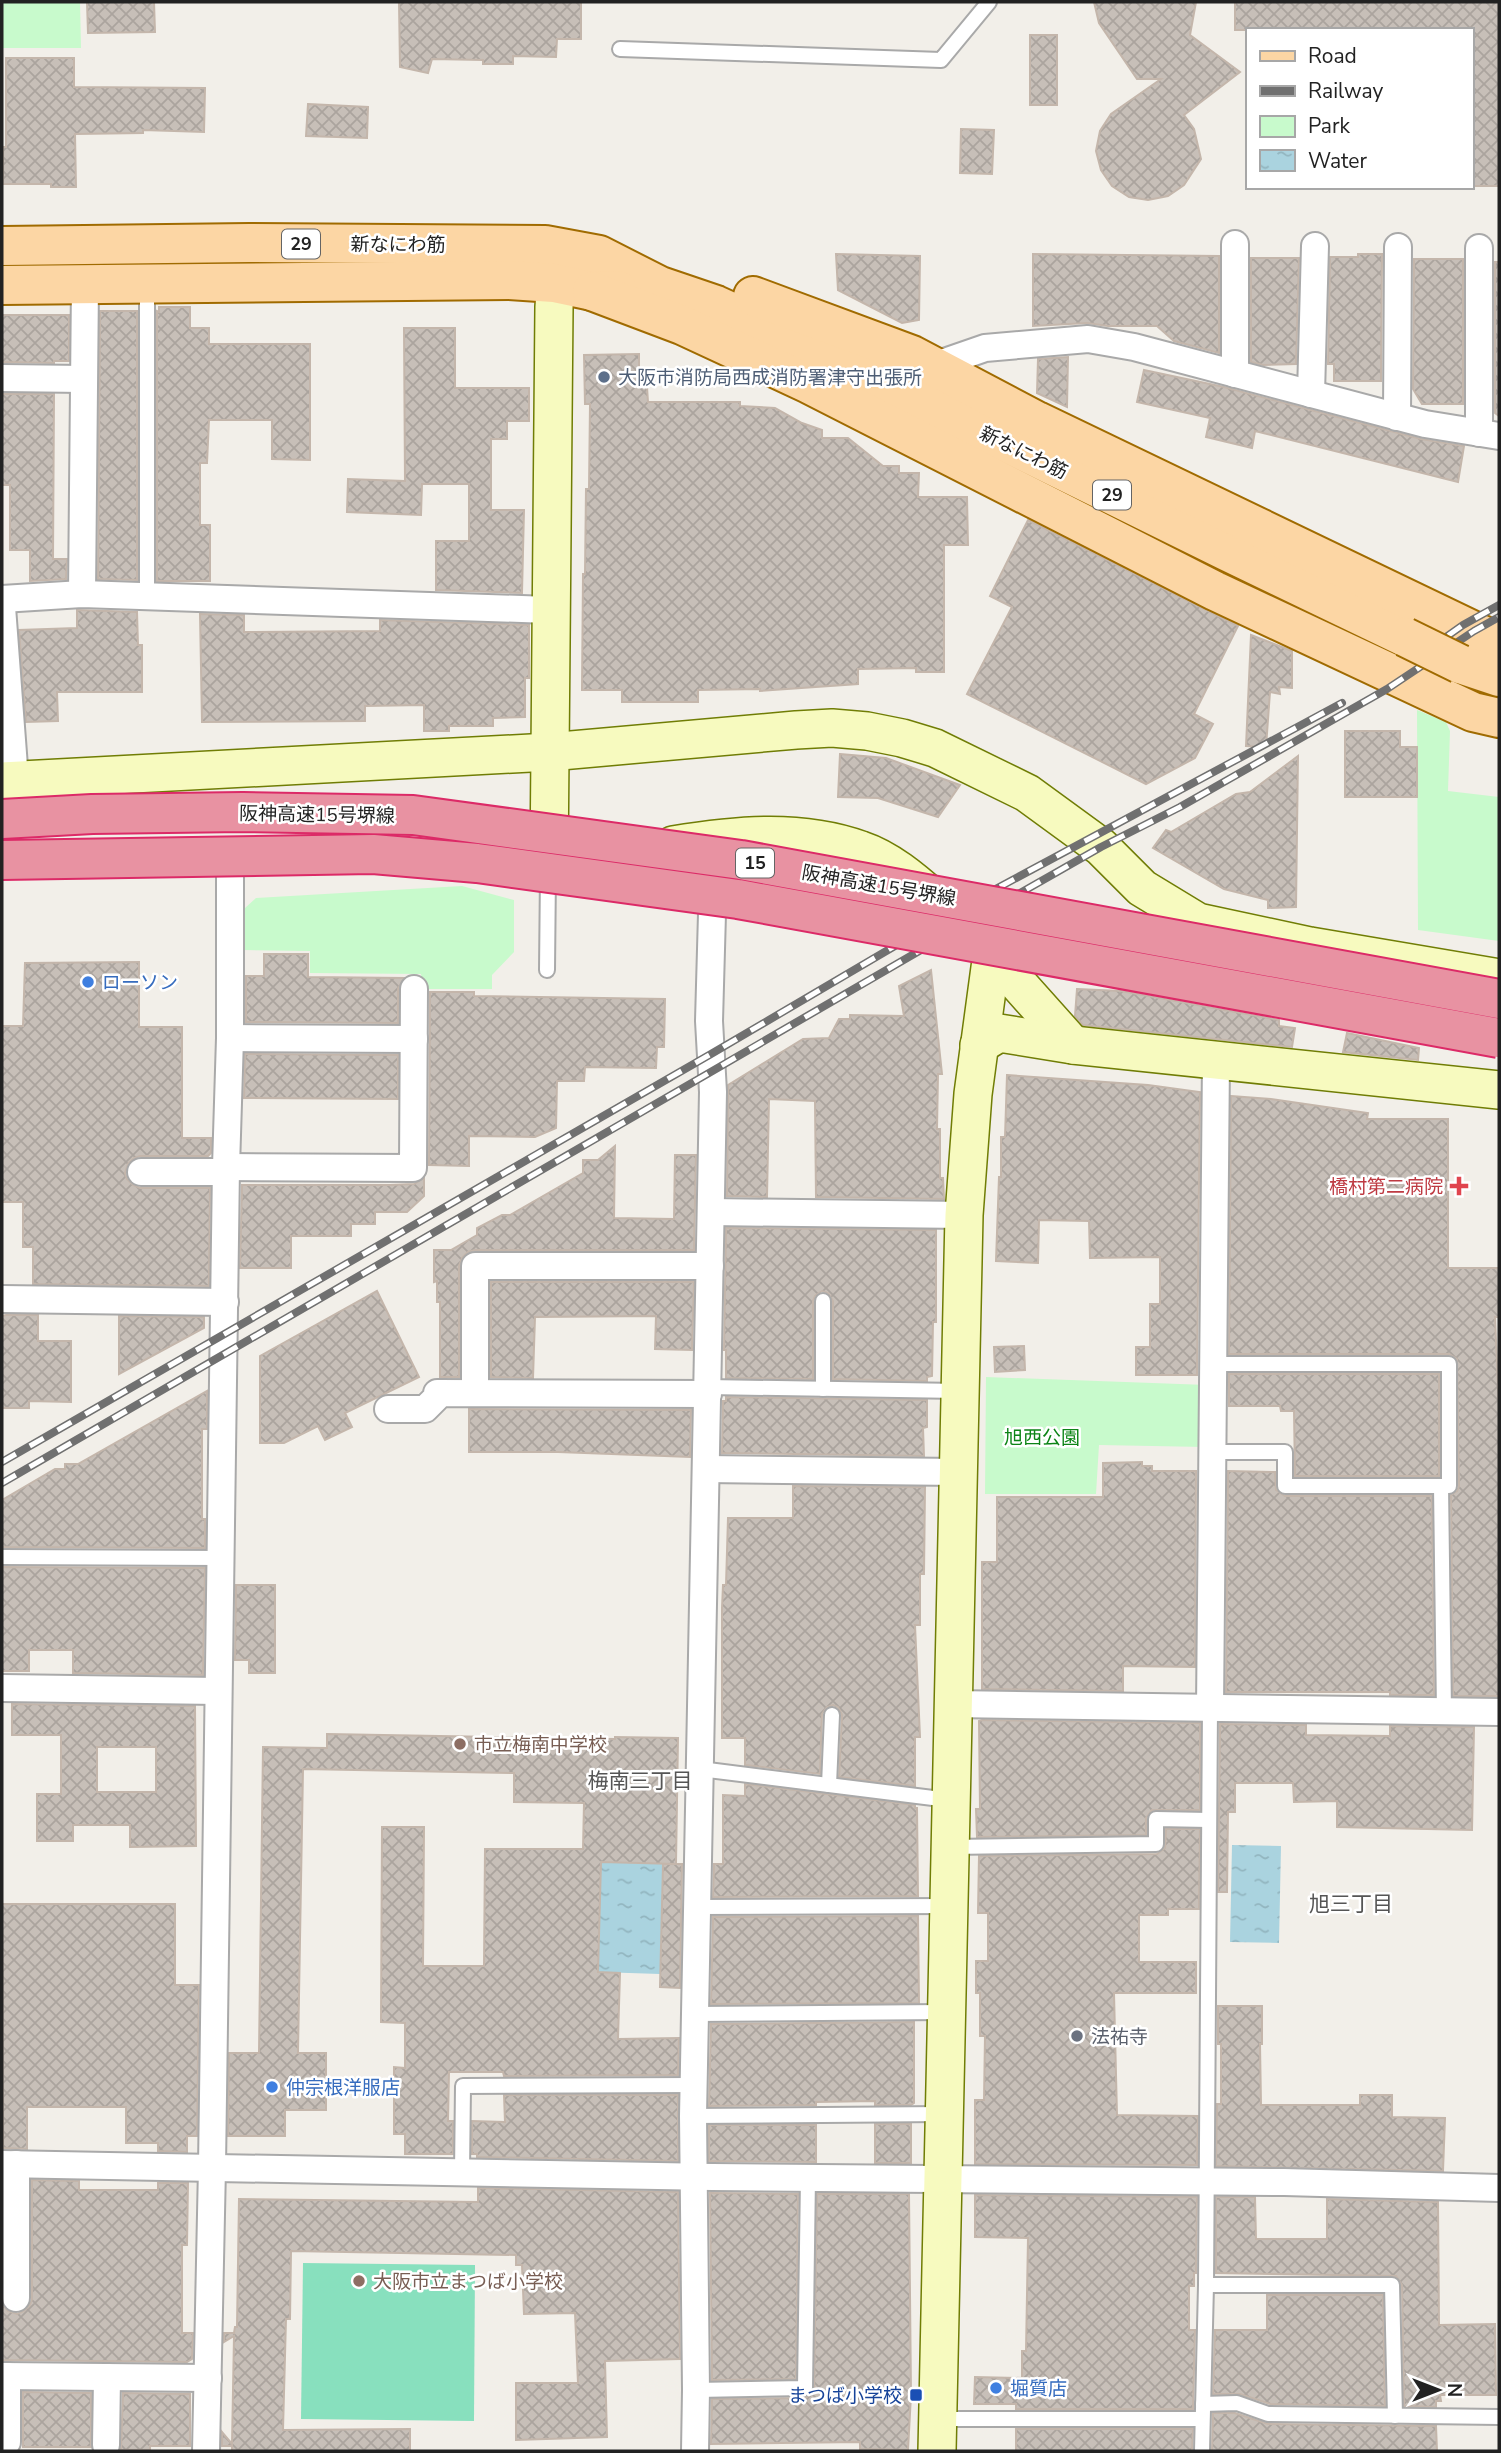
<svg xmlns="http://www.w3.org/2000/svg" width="1501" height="2453" font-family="'Nunito Sans','Noto Sans JP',sans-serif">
<defs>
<pattern id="water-ripples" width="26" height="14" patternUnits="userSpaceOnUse" patternTransform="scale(1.75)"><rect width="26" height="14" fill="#aad3df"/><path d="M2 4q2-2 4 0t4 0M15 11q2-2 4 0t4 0" fill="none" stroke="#92b5bf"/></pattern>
<pattern id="building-cross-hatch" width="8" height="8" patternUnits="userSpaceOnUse" patternTransform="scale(1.75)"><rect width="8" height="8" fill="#c7bfb8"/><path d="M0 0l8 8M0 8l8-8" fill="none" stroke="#aba49e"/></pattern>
</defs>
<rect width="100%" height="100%" fill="#f2efe9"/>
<g fill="#c8facc">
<path d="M2,2H80L81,48H2Z"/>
<path d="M1417,710L1446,722L1450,731L1448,791L1499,797V941L1418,930Z"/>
<path d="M462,886L514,900V952L492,975V989H422L421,974L310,973V951L244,950L245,908L256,898Z"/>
<path d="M986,1377L1207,1385L1205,1447L1099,1445L1096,1494H985Z"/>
</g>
<path fill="#88e0be" d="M303,2263L475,2265L474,2421L301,2419Z"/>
<g fill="url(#water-ripples)">
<path d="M1232,1845L1281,1846L1279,1943L1230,1942Z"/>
<path d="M601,1862L663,1864L660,1974L598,1972Z"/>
</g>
<g fill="url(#building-cross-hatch)" stroke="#c4b6ab" stroke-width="2" fill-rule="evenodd">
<path d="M87,2H154L155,32L88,33Z"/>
<path d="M399,2H581V39H557L556,57L513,56V64H483V60L432,59L428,73L400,67Z"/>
<path d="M1094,2H1196L1190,35L1240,72L1184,115L1194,129L1201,159L1184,185L1168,196L1148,200L1129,197L1112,186L1101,170L1096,151L1100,131L1111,114L1161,79H1137L1099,23Z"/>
<path d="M1235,2H1499V186H1471V30H1235Z"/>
<rect x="1030" y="35" width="27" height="70"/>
<path d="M6,58H74V87L205,88L204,132L143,130V133L75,134L76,187H51V184H3V147H6Z"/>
<path d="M308,104L368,107L367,138L306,136Z"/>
<path d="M961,129L994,130L992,174L960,173Z"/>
<path d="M836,254L920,256L919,320L902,323L838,290Z"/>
<path d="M1033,254L1219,256V353L1174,341L1157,326H1108L1087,323L1033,326Z"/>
<path d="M1358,254H1382L1381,381H1334V364H1328L1330,257H1358Z"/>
<path d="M1251,258H1299L1296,364L1263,365L1251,362Z"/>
<path d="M1414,259H1463V404H1422L1413,389Z"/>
<path d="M1495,262H1499V416L1495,413Z"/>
<path d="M159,307H190V328H209V344H310V460L272,459V420H209L207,463H200V525H210V581H157V311L159,312Z"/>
<path d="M100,311H137V580L98,579Z"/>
<path d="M2,315H69V361H54V363L2,362Z"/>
<path d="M404,328H455V388H529V421H507V439H491V510H524L522,593L436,590V541H469V484H422L421,515L347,512L348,479L405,481Z"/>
<path d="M639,354V387H647L648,402H740V406L775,408L802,423L822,430V438H848L883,466H899V473H919L918,497H967L968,545H944V672H916V668L858,669V684L760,691V689L698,690V702H622V690H582L583,574H585L586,489H589L590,404H585L584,355Z"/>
<path d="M1068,357L1067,407L1037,393L1038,359Z"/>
<path d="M1144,370L1224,387L1421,439L1464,446L1458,482L1255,431L1252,448L1206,437L1210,418L1137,402Z"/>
<path d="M2,394H54L53,559H67L66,579L30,581V550H10V485H2Z"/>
<path d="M1028,520L1238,626L1194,714L1213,724L1195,758L1146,784L967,694L1012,607L990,596Z"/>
<path d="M77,610L137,612L138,645H142V692H57L58,721L26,722L19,630L77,628Z"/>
<path d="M200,614L244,615V632L380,631V620L529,625V678H525V717L493,718V726H449V731H424V705L365,706V721L202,722Z"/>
<path d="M1251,635L1292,651V688L1279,687L1280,694L1270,692L1266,747L1246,746Z"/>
<path d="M1345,731H1400V747H1417V797H1345Z"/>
<path d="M840,754L886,758L960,785L938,817L878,798L838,797Z"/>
<path d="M1298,756L1296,907L1268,908V900L1224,889L1153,848L1166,830L1171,832L1236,794L1250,792Z"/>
<path d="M264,954H308V977L404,978L398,989V1023L246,1022V976H264Z"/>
<path d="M139,962V1027H182V1138H211V1153L208,1156H140L134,1158L128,1164L125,1173L127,1179L133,1185L140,1188H210L209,1286L33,1284V1247H23V1202H2V1026H23L25,963Z"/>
<path d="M931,970L942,1074H938L937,1129H940V1178H943L944,1199L816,1197L815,1101L769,1099L767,1197L727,1196L728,1085L803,1039L829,1038L839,1019H850V1015L904,1016L899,986Z"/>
<path d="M1077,989L1121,991L1279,1020V1026L1295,1028L1292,1047L1083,1025L1075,1016Z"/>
<path d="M430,992H474V996L665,999L664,1047H657L656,1068L585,1067L584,1081H557L556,1128L535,1137L469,1136V1166L429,1165Z"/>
<path d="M1347,1033L1419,1048L1418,1060L1343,1052Z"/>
<path d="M245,1054L398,1055V1099L244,1098Z"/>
<path d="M1007,1075L1148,1085L1200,1092L1197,1375H1136V1347H1150V1304H1160V1257L1090,1258L1089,1221L1039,1220L1038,1263L996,1261L999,1177H1001V1137H1005Z"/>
<path d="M1231,1096L1271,1099L1368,1113L1367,1119H1448V1268H1499V1317H1495L1499,1410V1696H1453L1451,1495L1457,1491L1459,1486L1457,1359L1449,1354H1229Z"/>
<path d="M615,1146L614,1218L674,1219L675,1155H696L694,1250H475L468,1252L462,1258L459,1266V1377H440V1302H437V1281L434,1282V1250H451L477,1235V1228L502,1215H510L583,1173V1160H598Z"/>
<path d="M424,1178V1196L407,1212H375V1224H351V1236H291V1268H240L242,1185H390L414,1184Z"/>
<path d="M726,1228L936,1230V1322H933L932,1376L927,1377V1381L833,1379V1301L828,1293L822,1291L815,1296L813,1301V1379L726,1378V1350H724Z"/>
<path d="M491,1282H694L692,1350L655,1349L656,1316L535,1317L533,1378L491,1377Z"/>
<path d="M377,1291L419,1377L345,1413L352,1427L325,1440L318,1426L284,1443H260V1356Z"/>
<path d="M6,1315H38V1341H71V1402L29,1401V1408H2V1316Z"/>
<path d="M119,1316L204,1317V1328L119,1374Z"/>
<path d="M1024,1346L1025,1370L995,1372L994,1347Z"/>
<path d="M1229,1374H1439V1476H1295L1294,1411H1281L1280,1406H1229Z"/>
<path d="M207,1391V1429H202V1519H205V1548L2,1547V1500L55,1469H65V1464H78Z"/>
<path d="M726,1397L927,1400V1427L923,1428L924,1456L722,1453L723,1401H726Z"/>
<path d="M469,1409L691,1410L690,1457L558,1452H469Z"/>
<path d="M1142,1462V1466H1152V1471H1196L1195,1667L1123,1666V1691L982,1689V1562H997V1497H1103V1463Z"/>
<path d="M1228,1471L1275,1472L1276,1490L1285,1496H1432L1434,1695H1390V1692H1226Z"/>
<path d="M793,1486L925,1487L924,1574H920V1625H915L920,1737H915V1786L839,1777L842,1715L838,1707L833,1705L827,1707L822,1714L820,1774L745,1765V1738H722V1608L723,1585H726L728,1518H793Z"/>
<path d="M2,1567L205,1568L203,1675L73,1673V1650H29V1671H2Z"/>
<path d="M236,1585H275V1673H249V1660H235Z"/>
<path d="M12,1704L195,1706L196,1846L130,1847V1825H73V1841H37V1794H61V1735H12ZM97,1747H156V1792H97Z"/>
<path d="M982,1720L1200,1723V1810H1152L1146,1818V1835L977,1837L976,1809H980L979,1721Z"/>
<path d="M1220,1724L1306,1725V1735L1390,1736V1726L1474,1727L1472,1830L1337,1827V1801L1294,1802L1293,1783H1235V1812H1228L1227,1892H1218Z"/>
<path d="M327,1734L615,1739V1737L678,1738L676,1864L601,1862L598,1972L620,1973L618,2039L679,2038L678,2075L504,2076L503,2072H449L448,2121H453V2154H405V2134H394V2067L405,2068V2023L381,2022L382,1827H424L423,1966H484L485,1849H583L584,1803L514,1802V1773L303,1769L298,2053H326V2110H285V2136H228L229,2053H259L263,1747L327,1748Z"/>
<path d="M745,1784L915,1805V1808H917L918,1896L713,1897L714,1864H723V1795L745,1796Z"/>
<path d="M1166,1829H1200L1199,1909H1168V1915H1139V1962H1196V1993H1114L1117,2115L1198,2116L1197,2165L975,2164V2100H984L985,2036H980V1993H976V1961H988V1913H978L979,1856L1157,1854L1165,1848Z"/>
<path d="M663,1864H682L680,1988L660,1987Z"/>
<path d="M2,1904H175V1985H199L197,2136H187V2152L158,2151V2143H126V2107H27V2149L3,2148Z"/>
<path d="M918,1916L919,2003L711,2004L713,1917Z"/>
<path d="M1218,2006H1262V2044H1260L1261,2105H1360V2095H1392V2117L1445,2118L1443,2171L1216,2166L1217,2104H1221V2044H1218Z"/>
<path d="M914,2022V2103L911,2105H875V2101L816,2102V2105L709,2106L711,2024Z"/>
<path d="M504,2095H678V2161L477,2157V2154H472V2121L505,2122Z"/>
<rect x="875" y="2124" width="36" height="39"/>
<path d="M709,2125H816V2162L709,2161Z"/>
<path d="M32,2180L79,2181V2190H158V2183H188L187,2245H182V2333H193L192,2359L187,2362L2,2360V2304L8,2311L17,2314L24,2311L30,2305L32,2299Z"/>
<path d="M478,2188L678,2192L680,2359L605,2361L607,2437L516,2440V2383H578L575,2313L524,2314L522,2265H516V2255L291,2251L290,2319H286L283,2430L410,2429V2451H232V2446H222V2432L232,2444L234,2336L224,2342V2333H234L235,2327H237L239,2199L478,2202Z"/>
<path d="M710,2193L798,2194L796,2379L712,2380Z"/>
<path d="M817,2194H909L911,2395L908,2450L860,2449V2442L711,2444L712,2399L805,2398L814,2392Z"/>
<path d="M975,2195L1197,2197L1196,2273H1194V2286H1189V2330H1195L1193,2409H1016V2404H974L975,2377L1022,2378V2351H1026L1028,2238L975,2237Z"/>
<path d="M1216,2197H1255L1256,2239H1327V2199L1438,2202L1439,2325L1495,2324L1496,2395H1440L1441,2401H1436V2407L1404,2406L1402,2285L1396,2276L1216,2273Z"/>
<path d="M1267,2295H1383L1385,2406L1270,2404L1240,2394H1213L1215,2330H1267Z"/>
<path d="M23,2392L91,2393V2447H23Z"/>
<path d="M123,2393L190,2394V2446H150V2450H121Z"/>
<path d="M1213,2413H1235L1268,2424L1436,2426L1437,2451H1212Z"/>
<path d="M1016,2429H1193L1192,2451H1016Z"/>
</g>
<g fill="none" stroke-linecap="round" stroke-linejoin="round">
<defs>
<g id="lane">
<path d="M620,49L941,60L989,2"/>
<path d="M147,284V596"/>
<path d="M547,970L548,873"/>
<path d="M708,1387L959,1391"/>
<path d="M823,1389V1301"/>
<path d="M1212,1452H1285V1486H1449V1364H1213"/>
<path d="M1441,1486L1444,1712"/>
<path d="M2,1557L221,1558"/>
<path d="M700,1769L949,1800"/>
<path d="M829,1785L832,1715"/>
<path d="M952,1847L1156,1844V1819L1209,1820"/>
<path d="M697,1907L948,1906"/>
<path d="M695,2014L944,2012"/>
<path d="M693,2116L943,2114"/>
<path d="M462,2173L463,2086L694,2085"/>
<path d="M1206,2285H1392L1395,2416"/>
<path d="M696,2390L805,2388L808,2177"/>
<path d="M1203,2404L1237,2403L1268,2414L1499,2417"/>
<path d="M938,2419H1202"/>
<path d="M1202,2451L1206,2285L1210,1708"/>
</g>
<g id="street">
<path d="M1235,244V374"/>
<path d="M1479,248V433"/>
<path d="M933,366L985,348L1088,339L1134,347L1425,424L1499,436"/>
<path d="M2,378L84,379"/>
<path d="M1311,394L1315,246"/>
<path d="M1397,417L1398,247"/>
<path d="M82,594L85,284"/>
<path d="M2,599L82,594L549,610"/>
<path d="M2,607L15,780"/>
<path d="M230,1038L414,1039"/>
<path d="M226,1167L413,1168L414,989"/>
<path d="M141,1172H226"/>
<path d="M711,1212L964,1215"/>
<path d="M2,1299L225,1302"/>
<path d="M475,1393V1266H710"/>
<path d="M388,1409H425L437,1397V1393L708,1394"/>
<path d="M707,1469L958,1472"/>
<path d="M2,1688L218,1691"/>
<path d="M953,1704L1499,1712"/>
<path d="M1210,1708L1216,1060"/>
<path d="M2,2164L712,2177L1284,2182L1499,2188"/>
<path d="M16,2298V2164"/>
<path d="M2,2376L208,2378"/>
<path d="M7,2442V2376"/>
<path d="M106,2445L107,2377"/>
<path d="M206,2451L212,2167L226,1167L230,1038V868"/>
<path d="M695,2451L696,2390L693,2116L713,1092L709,1021L713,878"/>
</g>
<g id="secondary">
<path d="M2,781L549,752L796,730L832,728L867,731L902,738L935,748L1027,793L1101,847L1142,888L1198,922L1310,946L1499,978"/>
<path d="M673,845C735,835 800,828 861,850C888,859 913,880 933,898"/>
<path d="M549,865L554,307L558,252"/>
<path d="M981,942L1073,1045"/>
<path d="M979,1045L999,1033L1073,1045L1499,1090"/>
<path d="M937,2451L964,1215L973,1094L992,953"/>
</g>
<g id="primary">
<path d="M2,246L249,243L545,245L599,255L660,286L716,305L871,376L1226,551L1405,637"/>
<path d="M2,285L509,280L554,283L592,291L618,290"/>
<path d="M592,291L682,325L809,384L1215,591L1473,712L1499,718"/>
<path d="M753,296L912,355L1037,421L1499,643"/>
<path d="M1460,664L1499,677"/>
</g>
</defs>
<use href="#lane" stroke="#a9a9a9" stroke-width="18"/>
<use href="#street" stroke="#a9a9a9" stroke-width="30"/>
<use href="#secondary" stroke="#707d05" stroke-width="40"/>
<use href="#primary" stroke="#a06b00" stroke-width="42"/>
<use href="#lane" stroke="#fff" stroke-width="14"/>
<use href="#street" stroke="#fff" stroke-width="26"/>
<use href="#secondary" stroke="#f7fabf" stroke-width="37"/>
<use href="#primary" stroke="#fcd6a4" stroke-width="38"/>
<defs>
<g id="rail">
<path d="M1422,654L1463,625L1499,605"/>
<path d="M2,1462L711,1054L951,913L1342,703"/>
<path d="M2,1483L964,925L1101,847L1180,807L1387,689L1474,631L1499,617"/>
</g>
</defs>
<use href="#rail" stroke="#707070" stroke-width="8"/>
<use href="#rail" stroke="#fff" stroke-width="5" stroke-dasharray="16" stroke-linecap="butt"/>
<defs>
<path id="primary-bridge" d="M1405,637L1460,664"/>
<g id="highway-bridge">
<path d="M2,819L92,814L243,812L413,815L741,860L1499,999"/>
<path d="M2,860L373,854L477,863L738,899L1499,1038"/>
</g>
</defs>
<use href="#primary-bridge" stroke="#a06b00" stroke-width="42" stroke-linecap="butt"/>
<use href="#highway-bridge" stroke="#dc2a67" stroke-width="42" stroke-linecap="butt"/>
<use href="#primary-bridge" stroke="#fcd6a4" stroke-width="38"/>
<use href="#highway-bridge" stroke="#e892a2" stroke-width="38"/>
</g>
<circle fill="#5c6f8a" stroke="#fff" stroke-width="2.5" cx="604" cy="377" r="7"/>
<g fill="#3f7fe0" stroke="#fff" stroke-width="2.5">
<circle cx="88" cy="982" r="7"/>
<circle cx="272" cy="2087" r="7"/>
<circle cx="996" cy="2388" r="7"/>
</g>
<path fill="#e0444e" stroke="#fff" stroke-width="2.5" d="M1455.5 1175.5h7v7h7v7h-7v7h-7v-7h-7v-7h7z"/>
<g fill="#8d6e63" stroke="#fff" stroke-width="2.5">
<circle cx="460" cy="1744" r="7"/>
<circle cx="359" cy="2281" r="7"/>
</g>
<circle fill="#6b7280" stroke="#fff" stroke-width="2.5" cx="1077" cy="2036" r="7"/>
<rect fill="#1a4fb4" stroke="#fff" stroke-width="2.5" x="909" y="2388" width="14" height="14" rx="3.5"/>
<g text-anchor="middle" stroke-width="5" stroke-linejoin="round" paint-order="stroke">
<g fill="#fff" stroke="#646464" stroke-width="2">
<rect x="282" y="229.5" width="38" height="29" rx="5"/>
<rect x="1093" y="480.5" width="38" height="29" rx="5"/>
<rect x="736" y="848.5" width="38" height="29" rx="5"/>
</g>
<g font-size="18" font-weight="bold" fill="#222">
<text x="301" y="250">29</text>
<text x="1112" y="501">29</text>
<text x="755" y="869">15</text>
</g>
<g font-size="19" fill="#222" stroke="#fff">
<text x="398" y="251">新なにわ筋</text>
<text transform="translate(1024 452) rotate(26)" y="7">新なにわ筋</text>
<text transform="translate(317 814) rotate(1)" y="7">阪神高速15号堺線</text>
<text transform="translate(879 885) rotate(10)" y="7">阪神高速15号堺線</text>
</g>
<g font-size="19" fill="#4e5e75" stroke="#fff" text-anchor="start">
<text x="618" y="384">大阪市消防局西成消防署津守出張所</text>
</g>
<g font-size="19" fill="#366cbe" stroke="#fff" text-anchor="start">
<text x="102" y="989">ローソン</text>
<text x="286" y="2094">仲宗根洋服店</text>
<text x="1010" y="2395">堀質店</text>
</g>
<g font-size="19" fill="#be3a42" stroke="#fff" text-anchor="end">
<text x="1443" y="1193">橋村第二病院</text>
</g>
<g font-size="19" fill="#0c8416" stroke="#fff">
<text x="1042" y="1444">旭西公園</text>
</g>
<g font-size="19" fill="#785e54" stroke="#fff" text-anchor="start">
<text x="474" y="1751">市立梅南中学校</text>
<text x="373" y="2288">大阪市立まつば小学校</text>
</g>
<g font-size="19" fill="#5b616d" stroke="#fff" text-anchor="start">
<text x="1091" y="2043">法祐寺</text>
</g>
<g font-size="19" fill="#164399" stroke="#fff" text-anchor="end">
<text x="902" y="2402">まつば小学校</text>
</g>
<g font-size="21" fill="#555" stroke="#fff">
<text x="640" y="1788">梅南三丁目</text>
<text x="1351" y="1911">旭三丁目</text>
</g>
</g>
<rect width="1501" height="2453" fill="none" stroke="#222222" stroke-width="7"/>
<rect x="1246" y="28" width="228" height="161" fill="#ffffff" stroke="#a7a7a7" stroke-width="2"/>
<rect x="1260" y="51" width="35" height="10" fill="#fcd6a4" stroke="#a7a7a7" stroke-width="2"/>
<text x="1308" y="63" font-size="21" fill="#222222">Road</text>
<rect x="1260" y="86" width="35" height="10" fill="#707070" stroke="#a7a7a7" stroke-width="2"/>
<text x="1308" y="98" font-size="21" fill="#222222">Railway</text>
<rect x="1260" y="116" width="35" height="21" fill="#c8facc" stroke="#a7a7a7" stroke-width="2"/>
<text x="1308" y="133" font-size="21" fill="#222222">Park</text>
<rect x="1260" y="150" width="35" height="21" fill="url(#water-ripples)" stroke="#a7a7a7" stroke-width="2"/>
<text x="1308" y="168" font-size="21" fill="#222222">Water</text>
<g transform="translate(1438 2390) rotate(90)" stroke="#ffffff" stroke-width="5" paint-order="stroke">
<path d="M0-5L12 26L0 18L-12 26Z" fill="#222222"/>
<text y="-10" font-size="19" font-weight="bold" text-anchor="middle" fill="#222222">N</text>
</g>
</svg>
